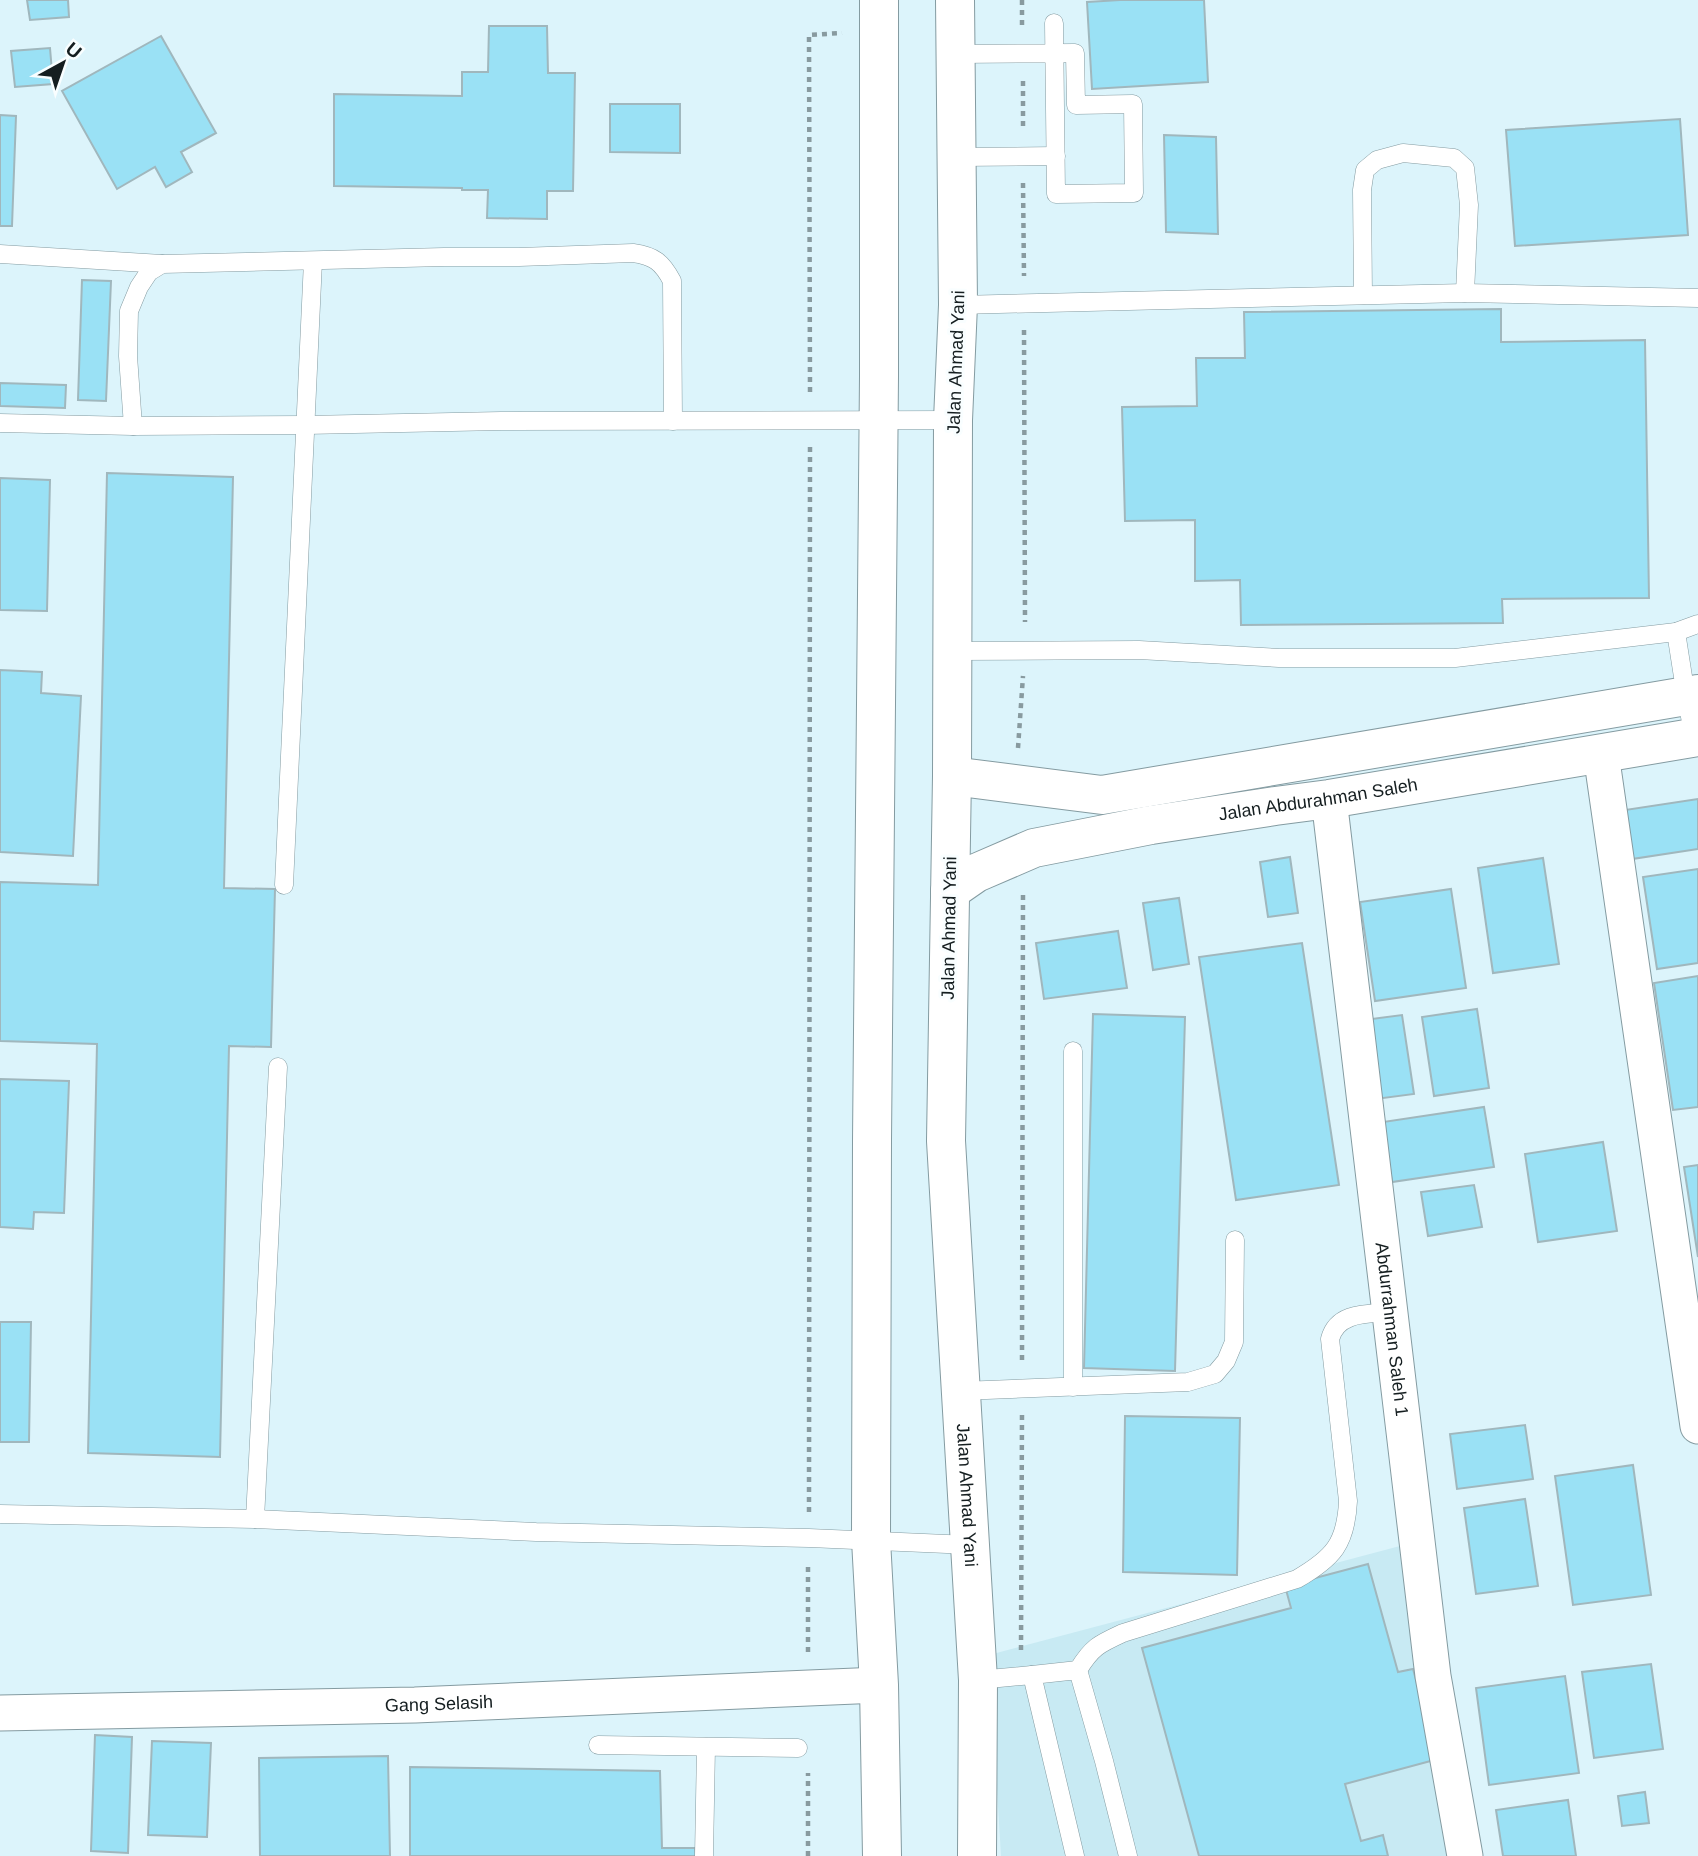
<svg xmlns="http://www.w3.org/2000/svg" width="1698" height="1856" font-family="Arial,sans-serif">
<rect width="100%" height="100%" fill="#dcf4fb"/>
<path fill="#c8eaf3" d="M1415,1542L1453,1856H1001L989,1655Z"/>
<g fill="#9ae1f5" stroke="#a0b7bd" stroke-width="2">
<path d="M27,0H68L69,17L30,20Z"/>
<path d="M1120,0H1204L1208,82L1092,89L1087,2Z"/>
<path d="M489,26H547L548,73H575L573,191H547V219L487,218L488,190H462V188L334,186V94L462,96V72H488Z"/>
<path d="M161,36L216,133L181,152L192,172L166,187L155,167L117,189L62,91Z"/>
<path d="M50,48L53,84L15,87L11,51Z"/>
<path d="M610,104H680V153L610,152Z"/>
<path d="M0,115L16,116L12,226H0Z"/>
<path d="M1680,119L1688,235L1515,246L1506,130Z"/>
<path d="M1164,135L1216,137L1218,234L1166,232Z"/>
<path d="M82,280L111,281L106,401L78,400Z"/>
<path d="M1501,309V342L1645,340L1649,598L1502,599L1503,623L1241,625L1240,580L1195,581V520L1125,521L1122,407L1197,406L1196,358H1245L1244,312Z"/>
<path d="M0,383L66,385L65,408L0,406Z"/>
<path d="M107,473L233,477L224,888L275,889L271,1047L229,1046L220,1457L88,1453L97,1044L0,1041V882L98,885Z"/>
<path d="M0,478L50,480L47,611L0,610Z"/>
<path d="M0,670L42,672L41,693L81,696L73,856L0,852Z"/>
<path d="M1698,799V849L1632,859L1625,810Z"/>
<path d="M1290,857L1298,913L1268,917L1260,862Z"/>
<path d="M1543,858L1559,964L1493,973L1478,868Z"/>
<path d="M1698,869V963L1657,969L1643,877Z"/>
<path d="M1451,889L1466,988L1375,1001L1360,902Z"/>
<path d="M1179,898L1189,964L1153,970L1143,903Z"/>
<path d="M1118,931L1127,988L1044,999L1036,943Z"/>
<path d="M1302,943L1339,1185L1236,1200L1199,957Z"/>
<path d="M1698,976V1107L1673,1110L1654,983Z"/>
<path d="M1477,1009L1489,1088L1434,1096L1422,1017Z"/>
<path d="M1093,1014L1185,1017L1175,1371L1084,1368Z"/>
<path d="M1402,1015L1414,1094L1376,1099L1364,1020Z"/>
<path d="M0,1079L69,1081L64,1213L34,1212L33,1229L0,1227Z"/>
<path d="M1484,1107L1494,1167L1392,1182L1383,1122Z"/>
<path d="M1603,1142L1617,1231L1538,1242L1525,1154Z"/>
<path d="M1698,1165V1257L1684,1167Z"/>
<path d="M1474,1185L1482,1227L1428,1236L1421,1192Z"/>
<path d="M0,1322H31L29,1442H0Z"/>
<path d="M1125,1416L1240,1418L1237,1575L1123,1572Z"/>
<path d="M1525,1425L1533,1479L1457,1489L1450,1434Z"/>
<path d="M1633,1465L1651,1595L1573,1605L1555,1476Z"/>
<path d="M1525,1499L1538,1586L1476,1594L1464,1508Z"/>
<path d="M1368,1564L1398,1672L1413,1669L1438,1759L1345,1784L1361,1841L1383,1835L1388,1856H1199L1142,1648L1291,1608L1285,1586Z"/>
<path d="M1651,1664L1663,1749L1594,1758L1582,1672Z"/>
<path d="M1565,1676L1579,1773L1489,1785L1476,1688Z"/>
<path d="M95,1735L132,1737L128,1853L91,1851Z"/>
<path d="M152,1741L211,1743L207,1837L148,1835Z"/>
<path d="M388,1756L390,1856H260L259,1758Z"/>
<path d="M410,1767L660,1771L662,1848H695L696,1856H410Z"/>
<path d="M1645,1792L1649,1823L1622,1826L1618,1796Z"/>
<path d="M1568,1800L1576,1856H1503L1496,1810Z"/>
</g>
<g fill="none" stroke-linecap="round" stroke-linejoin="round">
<defs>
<g id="lane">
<path d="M955,54L1075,53L1076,105L1133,104L1134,193L1056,194C1055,137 1055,80 1054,23"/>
<path d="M957,157L1056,156"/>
<path d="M0,254L162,264"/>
<path d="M1363,295L1362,190L1365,170L1377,160L1403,153L1454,158L1465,168L1469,205L1465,293"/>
<path d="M958,305L1465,293L1698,298"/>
<path d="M0,423L133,426L306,425L501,421L953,420"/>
<path d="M133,426L128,356L129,311L139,287L149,272L162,264L444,257H519L633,253C654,256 662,262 672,281L673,421"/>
<path d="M1676,632L1686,696L1694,737"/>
<path d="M952,651L1139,650L1279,658H1455L1676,632L1698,624"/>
<path d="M284,885L313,261"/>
<path d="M1073,1051V1387"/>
<path d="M961,1391L1188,1382L1215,1374L1226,1361L1234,1342L1235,1240"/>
<path d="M0,1514L255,1519L536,1532L809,1538L970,1545"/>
<path d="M255,1519L278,1067"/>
<path d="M1078,1670C1092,1647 1099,1644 1123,1633L1297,1579C1333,1558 1346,1544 1348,1501L1330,1339C1337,1312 1367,1314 1390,1312"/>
<path d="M978,1680L1032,1675"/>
<path d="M598,1745L798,1748"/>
<path d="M704,1856L706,1747"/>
<path d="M1075,1856L1032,1675L1078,1670L1104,1761L1128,1856"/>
</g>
<g id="street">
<path d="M1601,754L1698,1426"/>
<path id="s1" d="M1329,799L1433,1676L1465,1856"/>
<path id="s2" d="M0,1713L415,1705L879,1685"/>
</g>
<g id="secondary">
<path d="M952,776L1102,795L1698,694"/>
<path id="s3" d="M950,891L976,873L1034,848L1151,825L1275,806L1329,799L1698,737"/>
</g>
<g id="highway">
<path d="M879,0V376L872,1141L871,1540L879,1685L882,1856"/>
<path id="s4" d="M955,0L958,305L953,420L952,776L946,1141L978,1680L977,1856"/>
</g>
</defs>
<use href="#lane" stroke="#849ba1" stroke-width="19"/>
<use href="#street" stroke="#849ba1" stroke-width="37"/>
<use href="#secondary" stroke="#849ba1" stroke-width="40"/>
<use href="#highway" stroke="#849ba1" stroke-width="40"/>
<g stroke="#889a9f" stroke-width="4.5" stroke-dasharray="5 5" stroke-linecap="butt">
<path d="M1022,0V27"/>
<path d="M1023,81V129"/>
<path d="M1023,183L1024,276"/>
<path d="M1024,330L1025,622"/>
<path d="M810,392L809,35L842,33"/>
<path d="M1018,748L1023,676"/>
<path d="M1022,1360L1023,893"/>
<path d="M809,1512L810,446"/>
<path d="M1021,1650L1022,1414"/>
<path d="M808,1652V1566"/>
<path d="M808,1856V1773"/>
</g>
<use href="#lane" stroke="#fff" stroke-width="18"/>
<use href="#street" stroke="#fff" stroke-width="35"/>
<use href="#secondary" stroke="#fff" stroke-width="38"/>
<use href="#highway" stroke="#fff" stroke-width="38"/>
</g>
<g text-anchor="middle" stroke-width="6" stroke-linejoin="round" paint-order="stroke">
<g font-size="18" fill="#151e20" stroke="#f9feff">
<text transform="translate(956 362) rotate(-88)" y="6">Jalan Ahmad Yani</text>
<text dy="6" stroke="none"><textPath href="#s3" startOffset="383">Jalan Abdurahman Saleh</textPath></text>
<text transform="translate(949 928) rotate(-89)" y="6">Jalan Ahmad Yani</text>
<text dy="6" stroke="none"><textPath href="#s1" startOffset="534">Abdurrahman Saleh 1</textPath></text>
<text dy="6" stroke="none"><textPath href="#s4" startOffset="1496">Jalan Ahmad Yani</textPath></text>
<text dy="6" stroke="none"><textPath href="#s2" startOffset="439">Gang Selasih</textPath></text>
</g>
</g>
<g transform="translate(63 63) rotate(40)" stroke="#f9feff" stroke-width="5" paint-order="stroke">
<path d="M0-5L12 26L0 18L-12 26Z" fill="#151e20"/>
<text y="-10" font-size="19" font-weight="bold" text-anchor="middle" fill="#151e20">U</text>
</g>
</svg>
